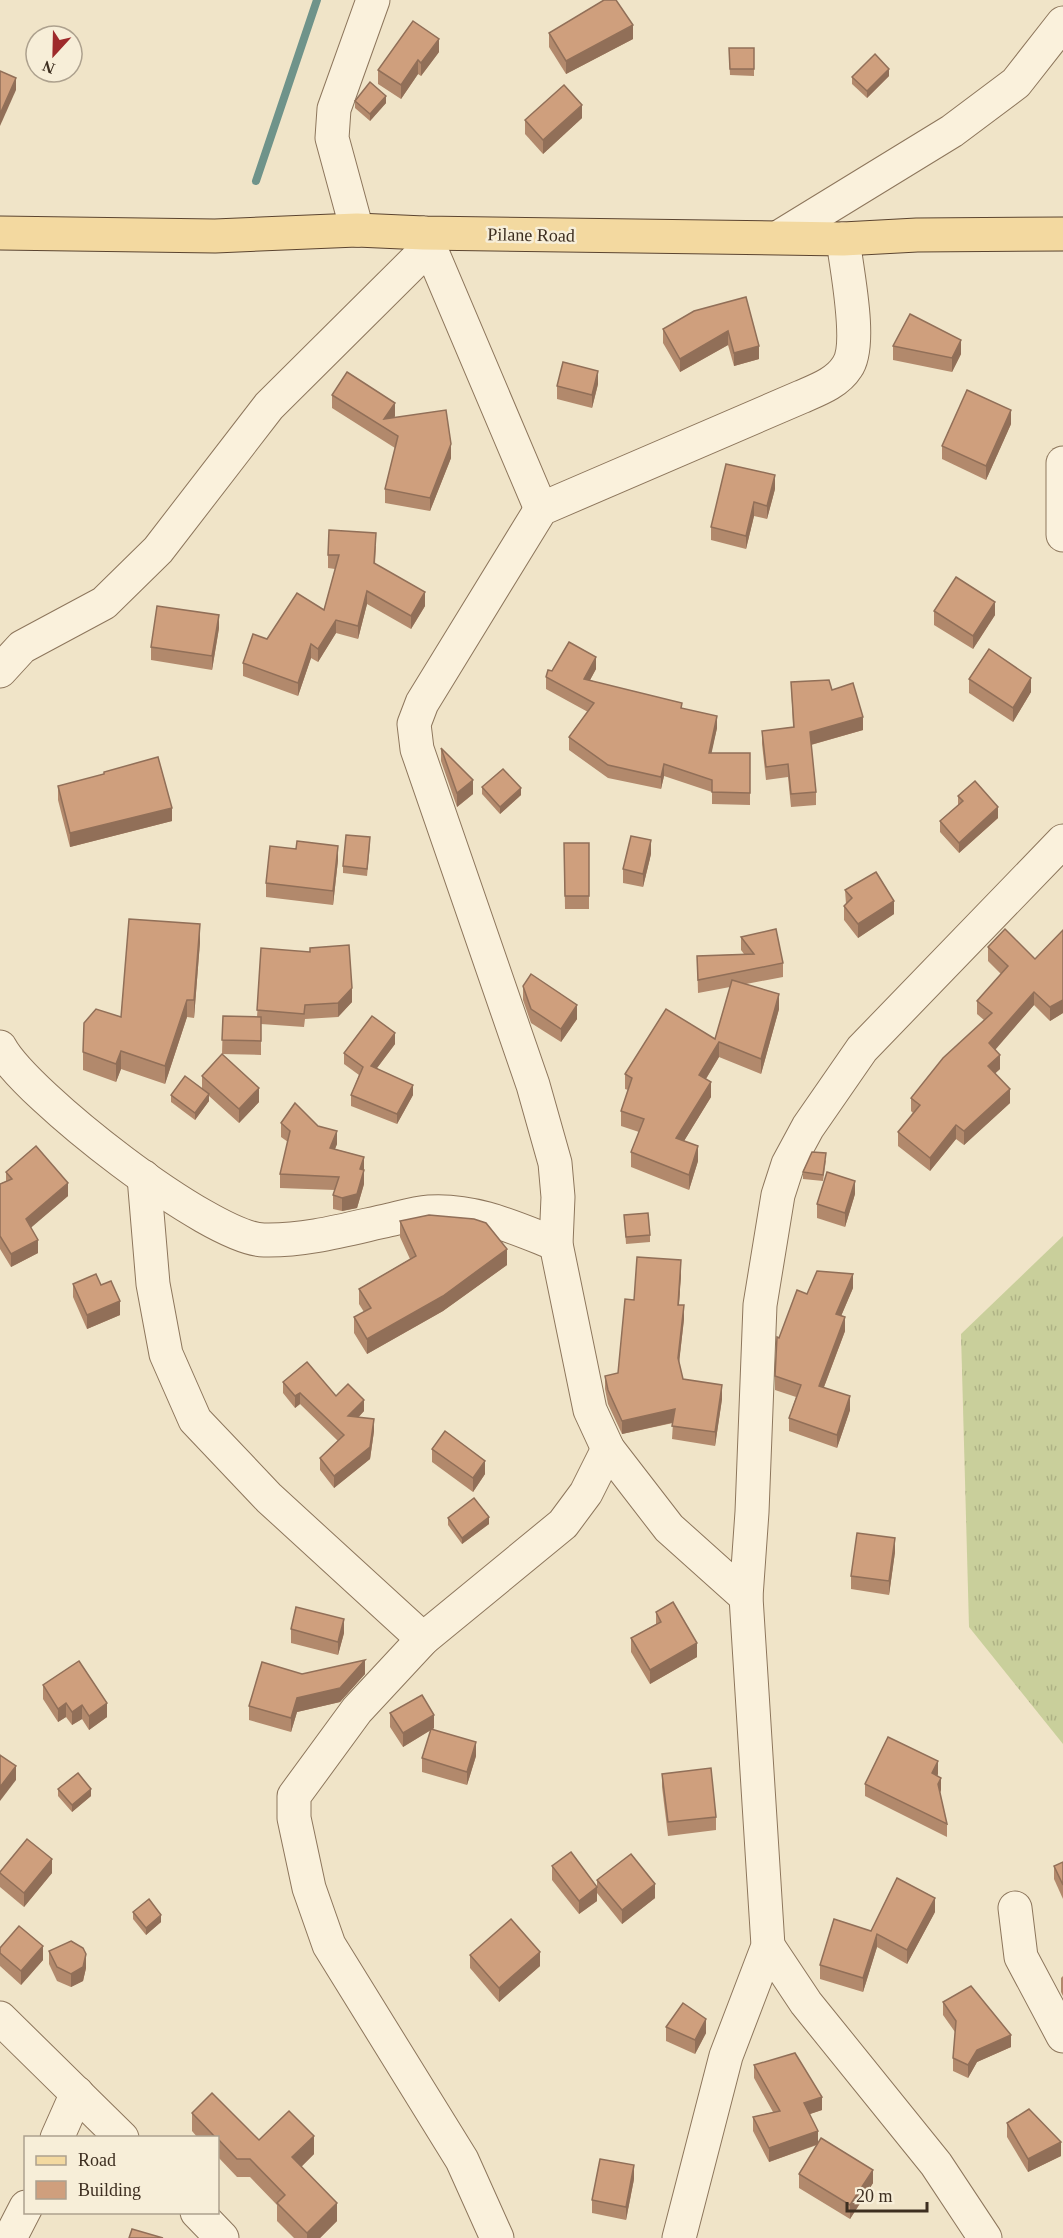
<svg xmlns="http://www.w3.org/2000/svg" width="1063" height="2238" font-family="'Times New Roman',serif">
<defs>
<pattern id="grass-tufts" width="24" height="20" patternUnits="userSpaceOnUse" patternTransform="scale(1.5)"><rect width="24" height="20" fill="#c9cf9b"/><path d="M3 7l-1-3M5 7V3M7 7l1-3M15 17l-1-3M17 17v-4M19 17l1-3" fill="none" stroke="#aeb285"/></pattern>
</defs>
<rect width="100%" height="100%" fill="#f0e4c8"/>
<path fill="url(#grass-tufts)" d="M1063,1236V1744L969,1627L961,1334Z"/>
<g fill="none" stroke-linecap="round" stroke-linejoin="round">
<path stroke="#6f938a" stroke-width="8" d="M256,181L317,0"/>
<defs>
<g id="minor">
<path d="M357,230L332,138L334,109L373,0"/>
<path d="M424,233L541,509"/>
<path d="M779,237L952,131L1016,83L1063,23"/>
<path d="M1063,463V535"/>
<path d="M0,671L22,647L104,603L158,550L269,406L429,247"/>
<path d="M0,1047C26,1095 210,1239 264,1240C306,1241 348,1229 389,1220C402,1217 416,1213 429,1212C475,1209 515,1228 556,1244"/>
<path d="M144,1177L153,1284L166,1354L195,1420L269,1498L423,1639"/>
<path d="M746,1597L669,1528L608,1449L590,1410L556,1244L558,1197L555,1163L533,1085L417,749L414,724L422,703L541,509L801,397C817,390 837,383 847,367C863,345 846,267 843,239"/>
<path d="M1015,1908L1021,1957L1063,2036"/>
<path d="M768,1946L806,2003L936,2164L985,2238"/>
<path d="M0,2018L122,2138"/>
<path d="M57,2138L77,2093"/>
<path d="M197,2212L222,2238"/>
<path d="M10,2238L26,2207"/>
<path d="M497,2238L462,2160L329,1945L309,1888L294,1818V1796L357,1710L423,1639L563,1524L586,1493L608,1449"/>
<path d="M679,2238L726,2056L768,1946L746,1597L752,1512L760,1305L778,1195L788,1164L808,1127L862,1049L1063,841"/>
</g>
<path id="major" d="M0,233L215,236L357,230L424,233L843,239L917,235L1063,234"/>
</defs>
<use href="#minor" stroke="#8d765c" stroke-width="35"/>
<use href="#major" stroke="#5b4430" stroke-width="35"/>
<use href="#minor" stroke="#faf1dc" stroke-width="33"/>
<use href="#major" stroke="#f3d9a0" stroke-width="33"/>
</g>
<g fill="#b2896c">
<path d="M549,33L633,39L566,74L549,47Z"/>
<path d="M729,48H754V76L730,75Z"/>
<path d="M439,52L421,76L418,74L401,99L378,84V70Z"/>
<path d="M889,76L867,98L852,84V77Z"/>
<path d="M355,101L386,103L370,121L355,108Z"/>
<path d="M582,118L543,154L525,134V120Z"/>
<path d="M746,297L759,359L734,366L728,345L680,372L663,343V329Z"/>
<path d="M893,346L961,354L952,372L893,360Z"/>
<path d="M598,384L592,408L557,399V386Z"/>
<path d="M332,395L395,416L394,418L451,458L430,511L385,503V489L395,448L332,408Z"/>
<path d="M1011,424L986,480L942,459V446Z"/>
<path d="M775,489L767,519L754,516L746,549L711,540V527Z"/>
<path d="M376,546L375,564L425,606L411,629L367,604L358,639L336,633L318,662L311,658L298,696L243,676V663L267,639L324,610L335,569L328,568V555Z"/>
<path d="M934,611L995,615L973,649L934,625Z"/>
<path d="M219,628L212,670L151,660V647Z"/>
<path d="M596,669L590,680L682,708L717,728L711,753H750V805L712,804V792L664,776L661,789L608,778L569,750V737L588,712L546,689V677L552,671Z"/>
<path d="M969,679L1031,692L1013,722L969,693Z"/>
<path d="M791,682L832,690L863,730L811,745L816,792V805L791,807L788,777L766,780L762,744V731L793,727Z"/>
<path d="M441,748L473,794L457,807L441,761Z"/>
<path d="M104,772L172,821L70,847L58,800V786L104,775Z"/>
<path d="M482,787L521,795L500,814L482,794Z"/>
<path d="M958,796L998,818L959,853L940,832V821L958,806Z"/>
<path d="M564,843H589V909H565Z"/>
<path d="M370,844L367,876L343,873V866Z"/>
<path d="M651,854L643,887L623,883V869Z"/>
<path d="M338,860L333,905L266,897V883Z"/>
<path d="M845,890L894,914L858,938L844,920V906L846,904Z"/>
<path d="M1063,930V1013L1050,1021L1034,1005L995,1049L1000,1069L995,1073L1010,1103L964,1145L956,1139L930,1171L898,1146V1132L913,1113L911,1111V1098L984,1020L977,1014V1001L1001,974L988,961V947L1035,959Z"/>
<path d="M741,937L783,963V977L746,984L779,1009L761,1074L719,1057L706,1079L711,1097L684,1141L698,1161L689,1190L631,1167V1152L639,1132L621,1126V1111L628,1090L625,1089V1074L715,1039L730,987L698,993L697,956L744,954L741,950Z"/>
<path d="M200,942L194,1018L187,1017L165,1084L121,1069L116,1082L83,1070V1052L121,1017Z"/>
<path d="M261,948L352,1002L338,1017L305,1019L304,1027L261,1024V1055L222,1054L223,1016L257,1017Z"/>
<path d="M523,986L577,1019L561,1042L531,1023L523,1000Z"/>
<path d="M395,1044L377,1068L413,1095L397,1124L351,1106V1095L359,1075L344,1064V1053Z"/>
<path d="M202,1076L259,1102L239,1123L209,1096V1101L195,1120L171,1102V1095L202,1089Z"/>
<path d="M281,1123L337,1144L335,1149L364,1157V1184L357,1208L342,1211L333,1209V1195L335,1190L280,1188V1174L288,1142L281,1137Z"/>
<path d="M826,1160L823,1181L803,1179V1172Z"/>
<path d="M6,1172L68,1196L31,1227L38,1253L11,1267L0,1249V1184L6,1181Z"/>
<path d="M855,1194L845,1227L817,1218V1204Z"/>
<path d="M624,1215L650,1235V1242L626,1244Z"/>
<path d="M400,1221L507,1265L443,1311L367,1354L354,1333V1317L364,1312L359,1304V1289L410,1259L400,1237Z"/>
<path d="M681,1274L679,1305L684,1319L679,1362L683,1379L722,1399L715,1446L672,1439L673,1423L622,1434L608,1404L605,1389V1376L618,1373L634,1300Z"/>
<path d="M73,1284L101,1285L120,1315L87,1329L73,1297Z"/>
<path d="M853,1288L841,1316L845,1331L824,1387L850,1410L837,1448L789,1431V1418L796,1397L775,1390V1376L779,1338L807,1294Z"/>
<path d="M283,1382L336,1396L364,1411L358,1418L374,1431L370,1459L334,1488L320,1470V1458L338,1441L300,1404L295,1408L283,1393Z"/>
<path d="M432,1449L485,1474L473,1492L432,1462Z"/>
<path d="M448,1518L489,1524L462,1544L448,1525Z"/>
<path d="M895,1552L889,1595L851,1589V1576Z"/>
<path d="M656,1612L697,1657L650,1684L631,1652V1638L656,1624Z"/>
<path d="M291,1629L344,1633L338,1655L291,1643Z"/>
<path d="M302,1674H365L340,1702L297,1712L291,1732L249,1720V1706Z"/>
<path d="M43,1685L107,1717L89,1730L82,1719L72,1725L66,1717L58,1722L43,1699Z"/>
<path d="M390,1713L434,1728L433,1729L476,1756L467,1785L422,1772V1758L431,1730L403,1747L390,1727Z"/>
<path d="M662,1774L716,1817V1830L668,1836L662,1787Z"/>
<path d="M938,1774L937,1776L941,1790L940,1793L947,1824V1837L865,1796V1784Z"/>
<path d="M58,1789L91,1796L72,1812L58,1796Z"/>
<path d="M1063,1862V1899L1054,1879V1866Z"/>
<path d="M552,1866L597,1901L579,1914L552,1880Z"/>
<path d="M0,1872L52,1873L24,1907L0,1887Z"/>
<path d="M597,1880L655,1898L622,1924L597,1893Z"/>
<path d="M133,1912L161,1922L146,1935L133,1919Z"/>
<path d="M935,1912L907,1964L877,1947L863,1992L820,1979V1965L871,1931Z"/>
<path d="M0,1948L43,1960L21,1985L0,1966Z"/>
<path d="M49,1951L86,1968L83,1981L71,1987L57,1981L49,1964Z"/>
<path d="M470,1955L540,1966L499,2002L470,1968Z"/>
<path d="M1063,1976V1996L1061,1992V1978Z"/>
<path d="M943,2002L1011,2047L977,2062L968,2078L953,2071V2058L955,2032L943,2015Z"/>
<path d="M666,2027L706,2033L695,2054L666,2041Z"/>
<path d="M754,2065L822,2110L810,2114L818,2143L873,2183L850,2219L799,2188V2174L817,2145L769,2162L753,2131V2117L773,2112L754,2078Z"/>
<path d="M192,2113L259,2140L314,2154L301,2167L337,2221L320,2238H294L277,2221V2205L250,2177H237L218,2157V2138H198L192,2131Z"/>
<path d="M1007,2123L1061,2156L1028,2172L1007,2137Z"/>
<path d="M634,2179L626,2220L592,2213V2200Z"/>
</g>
<g fill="#916f58">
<path d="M633,25V39L566,74V61Z"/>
<path d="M439,39V52L421,76V63Z"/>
<path d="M418,60V74L401,99V85Z"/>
<path d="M889,69V76L867,98V91Z"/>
<path d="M16,78V90L0,126V114Z"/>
<path d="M386,96V103L370,121V114Z"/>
<path d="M582,105V118L543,154V140Z"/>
<path d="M728,331V345L680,372V359Z"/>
<path d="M961,340V354L952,372V358Z"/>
<path d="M759,346V359L734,366V353Z"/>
<path d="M598,371V384L592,408V395Z"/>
<path d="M395,403V416L387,429L384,419Z"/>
<path d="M1011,410V424L986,480V466Z"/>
<path d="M451,444V458L430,511V498Z"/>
<path d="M775,475V489L767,519V506Z"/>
<path d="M754,502V516L746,549V536Z"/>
<path d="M367,591V604L358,639V626Z"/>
<path d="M425,592V606L411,629V616Z"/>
<path d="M995,602V615L973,649V636Z"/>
<path d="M219,615V628L212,670V656Z"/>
<path d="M336,620V633L318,662V649Z"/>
<path d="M311,644V658L298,696V683Z"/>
<path d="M596,657V669L584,691V679Z"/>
<path d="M1031,678V692L1013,722V708Z"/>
<path d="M717,716V728L709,765V753Z"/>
<path d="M863,717V730L810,745V732Z"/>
<path d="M664,764V776L661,789V777Z"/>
<path d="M473,780V794L457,807V793Z"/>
<path d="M521,788V795L500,814V807Z"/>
<path d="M998,807V818L959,853V843Z"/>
<path d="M172,808V821L70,847V833Z"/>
<path d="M651,840V854L643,887V874Z"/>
<path d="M338,846V860L333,905V891Z"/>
<path d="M894,901V914L858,938V924Z"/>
<path d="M200,924V942L194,1018V1000Z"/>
<path d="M352,988V1002L338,1017V1003Z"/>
<path d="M1034,992V1005L989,1057V1043Z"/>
<path d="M779,994V1009L761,1074V1059Z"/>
<path d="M187,1000V1017L165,1084V1066Z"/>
<path d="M1063,1000V1013L1050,1021V1007Z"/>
<path d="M577,1005V1019L561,1042V1029Z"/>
<path d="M395,1033V1044L371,1076V1066Z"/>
<path d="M719,1042V1057L699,1090V1075Z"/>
<path d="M121,1051V1069L116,1082V1064Z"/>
<path d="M1000,1055V1069L988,1080V1066Z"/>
<path d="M711,1082V1097L676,1154V1138Z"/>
<path d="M413,1085V1095L397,1124V1114Z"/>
<path d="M259,1088V1102L239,1123V1109Z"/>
<path d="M1010,1089V1103L964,1145V1131Z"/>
<path d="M209,1094V1101L195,1120V1113Z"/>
<path d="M956,1125V1139L930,1171V1158Z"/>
<path d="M337,1131V1144L330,1161V1148Z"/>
<path d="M698,1146V1161L689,1190V1175Z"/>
<path d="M364,1157V1184L357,1208L342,1211V1198L360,1169Z"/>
<path d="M855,1181V1194L845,1227V1213Z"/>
<path d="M68,1183V1196L26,1232V1219Z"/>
<path d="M38,1240V1253L11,1267V1254Z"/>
<path d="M507,1249V1265L443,1311L367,1354V1339Z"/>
<path d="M681,1260V1274L678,1318V1305Z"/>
<path d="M853,1274V1288L836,1328V1314Z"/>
<path d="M120,1301V1315L87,1329V1315Z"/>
<path d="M684,1305V1319L678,1372V1358Z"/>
<path d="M845,1317V1331L819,1400V1386Z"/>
<path d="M722,1385V1399L715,1446V1432Z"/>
<path d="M300,1393V1404L295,1408V1396Z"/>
<path d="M850,1396V1410L837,1448V1435Z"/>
<path d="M364,1400V1411L348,1428V1416Z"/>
<path d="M675,1409V1422L622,1434V1421Z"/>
<path d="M374,1419V1431L370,1459L334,1488V1476Z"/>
<path d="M485,1461V1474L473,1492V1478Z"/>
<path d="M489,1517V1524L462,1544V1538Z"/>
<path d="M895,1538V1552L889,1595V1581Z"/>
<path d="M344,1619V1633L338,1655V1642Z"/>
<path d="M697,1643V1657L650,1684V1670Z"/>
<path d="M365,1660V1674L340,1702L297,1712L291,1732V1718L297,1698Z"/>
<path d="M66,1703V1717L58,1722V1709Z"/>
<path d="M107,1703V1717L89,1730V1716Z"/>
<path d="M82,1705V1719L72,1725V1712Z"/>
<path d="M434,1715V1728L403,1747V1733Z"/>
<path d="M476,1742V1756L467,1785V1772Z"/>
<path d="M938,1761V1774L932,1786V1773Z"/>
<path d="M16,1766V1780L0,1801V1787Z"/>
<path d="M941,1778V1790L938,1796V1784Z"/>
<path d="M91,1789V1796L72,1812V1805Z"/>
<path d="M52,1859V1873L24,1907V1893Z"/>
<path d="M655,1884V1898L622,1924V1910Z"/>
<path d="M597,1887V1901L579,1914V1901Z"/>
<path d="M935,1898V1912L907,1964V1950Z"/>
<path d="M161,1915V1922L146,1935V1928Z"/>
<path d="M877,1934V1947L863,1992V1978Z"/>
<path d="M43,1946V1960L21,1985V1971Z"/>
<path d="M540,1952V1966L499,2002V1988Z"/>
<path d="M86,1954V1968L83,1981L71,1987V1974Z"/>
<path d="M706,2019V2033L695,2054V2040Z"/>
<path d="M1011,2035V2047L977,2062L968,2078V2065L977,2050Z"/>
<path d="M822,2097V2110L804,2116V2103Z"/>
<path d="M818,2131V2144L769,2162V2148Z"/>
<path d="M314,2136V2154L292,2176V2157Z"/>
<path d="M1061,2142V2156L1028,2172V2159Z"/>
<path d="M634,2165V2179L626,2220V2207Z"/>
<path d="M873,2170V2183L850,2219V2205Z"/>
<path d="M337,2203V2221L320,2238H307V2233Z"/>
</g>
<g fill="#cf9f7d" stroke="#916f58" stroke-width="1.5">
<path d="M604,0H616L633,25L566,61L549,33Z"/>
<path d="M413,21L439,39L421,63L418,60L401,85L378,70Z"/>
<path d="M729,48H754V69H730Z"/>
<path d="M875,54L889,69L867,91L852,77Z"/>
<path d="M0,71L16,78L0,114Z"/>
<path d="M370,82L386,96L370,114L355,101Z"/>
<path d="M564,85L582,105L543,140L525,120Z"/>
<path d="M746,297L759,346L734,353L728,331L680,359L663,329L694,311Z"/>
<path d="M910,314L961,340L952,358L893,346Z"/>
<path d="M563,362L598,371L592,395L557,386Z"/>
<path d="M347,372L395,403L384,419L446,410L451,444L430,498L385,489L398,436L332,395Z"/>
<path d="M967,390L1011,410L986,466L942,446Z"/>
<path d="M726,464L775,475L767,506L754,502L746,536L711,527Z"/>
<path d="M329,530L376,533L374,563L425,592L411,616L367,591L358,626L336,620L318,649L311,644L298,683L243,663L253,634L267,639L297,593L324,610L339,555H328Z"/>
<path d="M956,577L995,602L973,636L934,611Z"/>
<path d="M157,606L219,615L212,656L151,647Z"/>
<path d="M569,642L596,657L584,679L682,703L681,708L717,716L709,753H750V793L712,792V780L664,764L661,777L608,765L569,737L594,703L546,677L548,670L552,671Z"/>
<path d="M989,649L1031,678L1013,708L969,679Z"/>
<path d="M829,680L832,690L853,683L863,717L810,732L816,792L791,794L788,764L766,767L762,731L794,727L791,682Z"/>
<path d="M441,748L473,780L457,793Z"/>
<path d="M158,757L172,808L70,833L58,786L104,774V772Z"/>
<path d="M503,769L521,788L500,807L482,787Z"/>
<path d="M975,781L998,807L959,843L940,821L963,801L958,796Z"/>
<path d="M346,835L370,837L367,869L343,866Z"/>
<path d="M631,836L651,840L643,874L623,869Z"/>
<path d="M297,841L338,846L333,891L266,883L270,846L296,849Z"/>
<path d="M564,843H589V896H565Z"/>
<path d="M876,872L894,901L858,924L844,906L852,898L845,890Z"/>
<path d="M129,919L200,924L194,1000H187L165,1066L121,1051L116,1064L83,1052L84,1023L96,1009L121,1017Z"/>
<path d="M776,929L783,963L698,980L697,956L754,954L741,937Z"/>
<path d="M1005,929L1035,959L1063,930V1000L1050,1007L1034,992L989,1043L1000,1055L988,1066L1010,1089L964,1131L956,1125L930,1158L898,1132L920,1105L911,1098L943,1058L992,1013L977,1001L1008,966L988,947Z"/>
<path d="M349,945L352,988L338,1003L305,1005L304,1014L257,1010L261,948L310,952V948Z"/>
<path d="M531,974L577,1005L561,1029L531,1009L523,986Z"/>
<path d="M732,980L779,994L761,1059L719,1042L699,1075L711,1082L676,1138L698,1146L689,1175L631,1152L644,1119L621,1111L632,1078L625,1074L666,1009L715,1039Z"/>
<path d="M223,1016L261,1017V1041L222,1040Z"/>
<path d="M372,1016L395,1033L371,1066L413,1085L397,1114L351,1095L363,1067L344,1053Z"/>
<path d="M222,1054L259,1088L239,1109L202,1076Z"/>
<path d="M185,1076L209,1094L195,1113L171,1095Z"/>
<path d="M295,1103L318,1126L337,1131L330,1148L364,1157L360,1169L364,1170L357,1194L342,1198L333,1195L339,1177L280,1174L290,1131L281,1123Z"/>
<path d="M36,1146L68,1183L26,1219L38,1240L11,1254L0,1236V1184L12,1179L6,1172Z"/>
<path d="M812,1152L826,1153L823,1175L803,1172Z"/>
<path d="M827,1172L855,1181L845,1213L817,1204Z"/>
<path d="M648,1213L650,1235L626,1237L624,1215Z"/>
<path d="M429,1215L474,1219L486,1223L507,1249L443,1296L367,1339L354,1317L371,1308L359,1289L416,1256L400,1221Z"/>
<path d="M637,1257L681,1260L678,1305H684L678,1358L683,1379L722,1385L715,1432L672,1426L675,1409L622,1421L608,1390L605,1376L618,1373L625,1299L634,1300Z"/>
<path d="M817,1271L853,1274L836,1314L845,1317L819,1386L850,1396L837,1435L789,1418L801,1385L775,1376L777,1337L779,1338L797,1290L807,1294Z"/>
<path d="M96,1274L101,1285L111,1281L120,1301L87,1315L73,1284Z"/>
<path d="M307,1362L336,1396L348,1384L364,1400L348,1416L374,1419L370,1447L334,1476L320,1458L344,1435L300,1393L295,1396L283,1382Z"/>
<path d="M445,1431L485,1461L473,1478L432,1449Z"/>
<path d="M474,1498L489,1517L462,1538L448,1518Z"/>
<path d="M857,1533L895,1538L889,1581L851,1576Z"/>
<path d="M673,1602L697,1643L650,1670L631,1638L661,1622L656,1612Z"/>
<path d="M296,1607L344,1619L338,1642L291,1629Z"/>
<path d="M365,1660L340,1688L297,1698L291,1718L249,1706L262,1662L302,1674Z"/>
<path d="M79,1661L107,1703L89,1716L82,1705L72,1712L66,1703L58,1709L43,1685Z"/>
<path d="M422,1695L434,1715L403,1733L390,1713Z"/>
<path d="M431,1729L476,1742L467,1772L422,1758Z"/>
<path d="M888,1737L938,1761L932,1773L941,1778L938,1784L947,1824L865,1784Z"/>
<path d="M0,1755L16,1766L0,1787Z"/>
<path d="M711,1768L716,1817L668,1822L662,1774Z"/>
<path d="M78,1773L91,1789L72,1805L58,1789Z"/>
<path d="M27,1839L52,1859L24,1893L0,1873V1872Z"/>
<path d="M571,1852L597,1887L579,1901L552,1866Z"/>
<path d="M631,1854L655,1884L622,1910L597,1880Z"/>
<path d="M1063,1862V1885L1054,1866Z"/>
<path d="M897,1878L935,1898L907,1950L877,1934L863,1978L820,1965L834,1919L871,1931Z"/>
<path d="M149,1899L161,1915L146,1928L133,1912Z"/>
<path d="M511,1919L540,1952L499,1988L470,1955Z"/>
<path d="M19,1926L43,1946L21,1971L0,1953V1948Z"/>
<path d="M71,1941L83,1948L86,1954L83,1967L71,1974L57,1967L49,1951Z"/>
<path d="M971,1986L1011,2035L977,2050L968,2065L953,2058L956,2021L943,2002Z"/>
<path d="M683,2003L706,2019L695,2040L666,2027Z"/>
<path d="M795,2053L822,2097L804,2103L818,2131L769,2148L753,2117L780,2111L754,2065Z"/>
<path d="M212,2093L259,2140L289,2111L314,2136L292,2157L337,2203L307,2233L277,2203L285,2195L250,2159H237L218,2139V2138H216L192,2113Z"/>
<path d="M1029,2109L1061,2142L1028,2159L1007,2123Z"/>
<path d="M821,2138L873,2170L850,2205L799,2174Z"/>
<path d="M600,2159L634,2165L626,2207L592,2200Z"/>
<path d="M132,2229L163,2238H129Z"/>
</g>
<g text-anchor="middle" stroke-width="5" stroke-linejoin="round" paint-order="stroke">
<g font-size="18" fill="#3d2e20" stroke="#f7eed8">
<text transform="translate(531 235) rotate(1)" y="6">Pilane Road</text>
</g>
</g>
<rect x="24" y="2136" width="195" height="78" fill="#f7eed8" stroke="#ada18e" stroke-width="1.5"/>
<rect x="36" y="2156" width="30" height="9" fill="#f3d9a0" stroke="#ada18e" stroke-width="1.5"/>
<text x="78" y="2166" font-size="18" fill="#3d2e20">Road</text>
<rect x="36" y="2181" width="30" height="18" fill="#cf9f7d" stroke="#ada18e" stroke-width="1.5"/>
<text x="78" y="2196" font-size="18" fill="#3d2e20">Building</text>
<g transform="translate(54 54) rotate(202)"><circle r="28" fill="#f7eed8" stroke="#ada18e" stroke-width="1.5"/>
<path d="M0-4.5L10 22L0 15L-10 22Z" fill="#9e2a2b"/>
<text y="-9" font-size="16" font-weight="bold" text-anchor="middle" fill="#3d2e20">N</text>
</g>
<path d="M847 2202v9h80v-9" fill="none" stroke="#3d2e20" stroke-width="3"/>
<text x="856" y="2202" font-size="18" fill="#3d2e20" stroke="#f7eed8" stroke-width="4.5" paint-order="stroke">20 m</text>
</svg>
